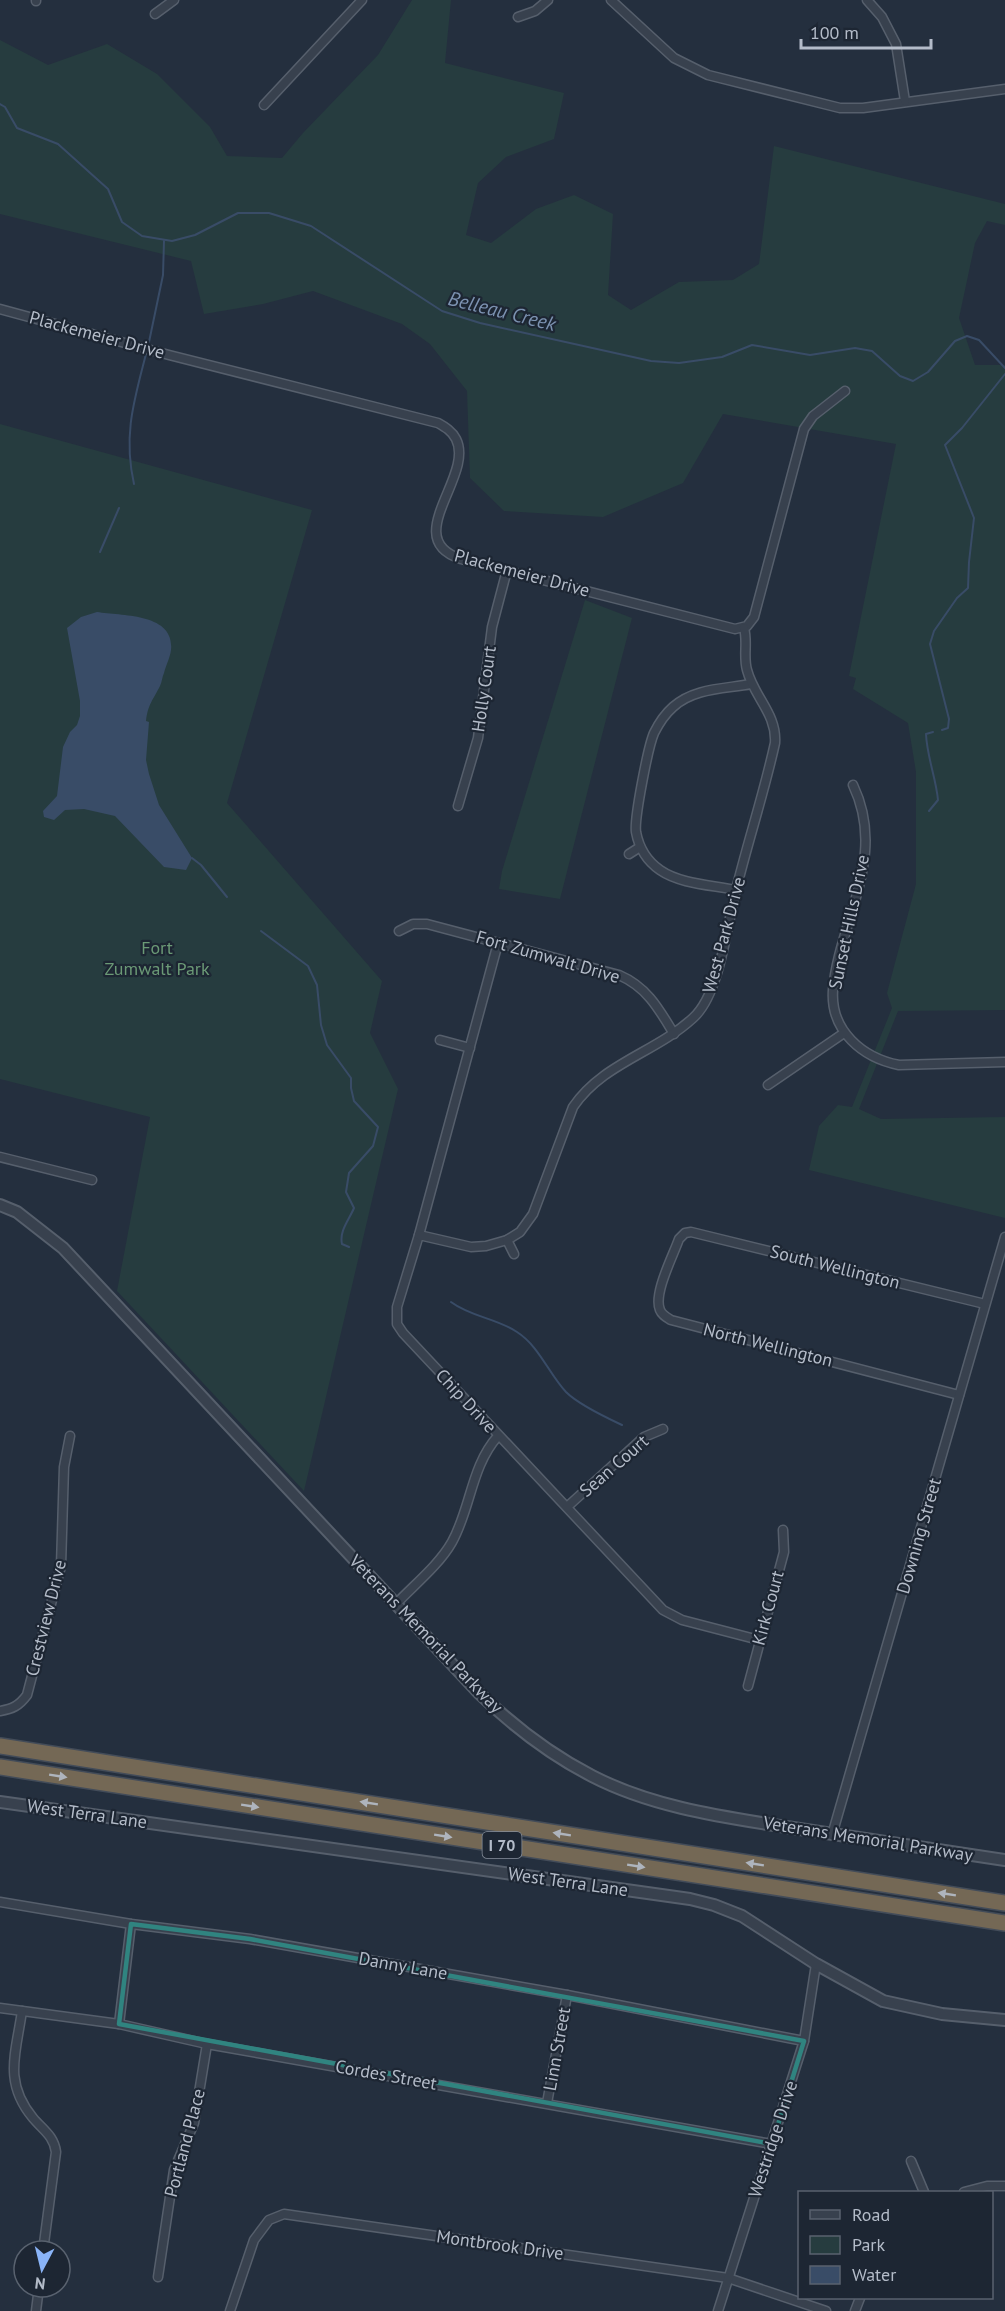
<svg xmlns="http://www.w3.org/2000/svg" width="1005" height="2311" font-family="'PT Sans',sans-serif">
<rect width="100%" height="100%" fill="#242f3e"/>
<g fill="#263c3f">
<path d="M412,0H451L445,63L564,93L554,139L506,157L478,183L466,235L491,243L536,209L574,195L613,214L608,295L631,310L679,282L733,280L759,264L774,146L1005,204V225L987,221L975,243L959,318L975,365H1005V1010L898,1011L859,1109L881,1119L1005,1117V1218L809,1170L819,1126L838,1105L852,1107L892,1008L887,993L916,884V772L908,723L853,689L856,678L849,676L896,444L723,414L683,483L603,517L504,511L470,478L467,391L430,344L402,324L313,291L263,304L204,314L191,261L0,214V40L48,65L107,44L157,74L210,127L227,156L282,158L303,133L378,55Z"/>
<path d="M0,424L312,510L227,803L382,981L370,1033L398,1089L304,1491L117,1291L150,1117L0,1079Z"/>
<path d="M585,600L632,618L560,899L499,889L502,871Z"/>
</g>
<path fill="#394c67" d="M97,612C122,616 175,613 171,650C170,658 166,665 164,673C162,677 162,682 160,686C153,700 148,704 146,721L149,722L146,760L149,774L159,805L192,858L186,870L164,867L115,816L84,809L65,810L54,820L44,817L43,811L57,796L63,747L70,732L77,725L80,716V701L67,628L81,617Z"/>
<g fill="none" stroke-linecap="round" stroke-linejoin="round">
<g stroke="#394c67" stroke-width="2">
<path d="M0,104L5,107L17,128L58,144L108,189L122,222L142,236L172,241L195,235L238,213H269L311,226L442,311L480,323L651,361L679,363L722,357L752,345L810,355L855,348L872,351L900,376L913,381L928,372L955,341L967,336L979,340L1005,368"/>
<path d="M149,342L163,275L164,241"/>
<path d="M134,484C123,435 134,401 146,354"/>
<path d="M100,552L119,508"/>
<path d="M942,730L948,728L949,719L930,644L934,631L957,598L968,588L969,562L974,518L945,445L962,428L1005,374"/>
<path d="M929,811L938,800C936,778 927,757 926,734L933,732"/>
<path d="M192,858L201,865L227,897"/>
<path d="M261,931L308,966L317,985L321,1025L327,1045L351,1078V1088L354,1101L378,1127L373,1146L349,1173L346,1192L354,1208C349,1220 339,1231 342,1244L349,1247"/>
<path d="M451,1302C471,1317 496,1318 517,1332C539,1346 549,1374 566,1392C577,1403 607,1418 622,1425"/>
</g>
<defs>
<g id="minor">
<path d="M36,0V1"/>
<path d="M611,0L674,58L708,75L840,108H863L1005,89"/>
<path d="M867,0L882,17L896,44L905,101"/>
<path d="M155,14L174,0"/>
<path d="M518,17L535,11L548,0"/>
<path d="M264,105L362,0"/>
<path d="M0,309L169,355L438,423C445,427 452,431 456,439C475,476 399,539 461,559L735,629L747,626L754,617L804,429L813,416L845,391"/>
<path d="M853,785C863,806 867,828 865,852C861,899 837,943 833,990C830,1031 863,1058 899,1065L1005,1062"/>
<path d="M458,806L478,738L492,627L507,570"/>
<path d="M629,854L640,847"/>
<path d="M736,890C712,885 680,884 660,870C647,861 639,848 636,832C634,819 648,747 654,733C659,723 665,714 673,707C694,688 724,689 751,684"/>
<path d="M399,931L413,924H427L619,975C647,987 659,1009 674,1034"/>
<path d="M498,943L419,1235L397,1307V1324L403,1333L663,1610L682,1620L759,1640"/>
<path d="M440,1040L470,1048"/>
<path d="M768,1085L844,1033"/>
<path d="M0,1157L92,1180"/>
<path d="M419,1235L471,1247L486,1246L507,1240L520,1232L533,1214L573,1107C603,1063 655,1053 693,1018C720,994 727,925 736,890C748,841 764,793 775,743C777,714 754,697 747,670C743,656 748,642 744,628"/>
<path d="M507,1240L514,1254"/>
<path d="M959,1395L671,1320C666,1317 662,1315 660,1310C653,1294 673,1256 679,1239L685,1233L691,1232L985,1304"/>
<path d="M567,1507L644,1437L663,1429"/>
<path d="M396,1604C414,1585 439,1565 452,1542C471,1508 471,1466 498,1436"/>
<path d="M748,1686L784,1552L783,1530"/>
<path d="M0,1711C12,1709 19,1706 27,1695L61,1566L64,1467L70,1436"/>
<path d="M832,1835L1005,1237"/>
<path d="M0,1902L131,1924L250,1939L567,1995L804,2041"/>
<path d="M0,2008L119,2024L207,2044L772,2144"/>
<path d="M22,2011C16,2053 3,2082 33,2118C43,2130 54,2136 56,2152L43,2251"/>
<path d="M119,2024L131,1924"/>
<path d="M547,2103L567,1995"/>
<path d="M911,2161L924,2192"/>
<path d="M964,2192L987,2186H1005"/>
<path d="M158,2277L174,2170L194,2123L207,2044"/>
<path d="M36,2311L39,2287"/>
<path d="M230,2311L254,2240L269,2220L284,2214L728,2278L826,2311"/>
<path d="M718,2311L804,2041L816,1964"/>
<path d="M855,2311L860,2298"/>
</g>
<g id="tertiary">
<path d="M0,1205L17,1212L63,1248L479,1693C512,1725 551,1755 592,1776C650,1806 717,1816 780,1826C855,1838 930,1849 1005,1860"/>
<path d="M0,1802L690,1899L714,1905L742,1916L816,1964L883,2001L942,2014L1005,2020"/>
</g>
<g id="motorway">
<path d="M0,1746L1005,1903"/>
<path d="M0,1767L1005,1923"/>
</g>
</defs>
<use href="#minor" stroke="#565f6c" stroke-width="11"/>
<use href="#tertiary" stroke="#565f6c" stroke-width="14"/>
<use href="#motorway" stroke="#434c59" stroke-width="18"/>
<use href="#minor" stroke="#38414e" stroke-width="8"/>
<use href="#tertiary" stroke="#38414e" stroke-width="10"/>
<use href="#motorway" stroke="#746855" stroke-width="15"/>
</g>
<defs><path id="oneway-solid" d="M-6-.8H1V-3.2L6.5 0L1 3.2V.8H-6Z" transform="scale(1.5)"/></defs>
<g fill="#aeb4bd">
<use href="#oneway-solid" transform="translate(58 1776) rotate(9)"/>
<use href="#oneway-solid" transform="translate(369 1803) rotate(-171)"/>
<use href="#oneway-solid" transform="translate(250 1806) rotate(9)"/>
<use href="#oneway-solid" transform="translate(562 1834) rotate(-171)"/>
<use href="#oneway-solid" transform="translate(443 1836) rotate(9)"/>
<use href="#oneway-solid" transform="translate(755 1864) rotate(-171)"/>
<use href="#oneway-solid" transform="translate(636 1866) rotate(9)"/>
<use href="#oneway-solid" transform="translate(947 1894) rotate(-171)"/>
</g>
<path fill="none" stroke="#308480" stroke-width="4.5" stroke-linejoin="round" d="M131,1924L250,1939L804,2041L772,2144L119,2024Z"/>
<g text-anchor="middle" stroke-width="4.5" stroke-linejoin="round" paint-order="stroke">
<rect fill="#1d2633" stroke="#878f9c" stroke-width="1.5" x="482.5" y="1832" width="39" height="26" rx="4.5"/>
<g font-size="16" font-weight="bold" fill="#b4bcc9">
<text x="502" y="1851">I 70</text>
</g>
<g font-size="18" fill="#b4bcc9" stroke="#1d2633">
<text transform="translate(97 335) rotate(15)" y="6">Plackemeier Drive</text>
<text transform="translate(522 573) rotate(15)" y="6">Plackemeier Drive</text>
<text transform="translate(484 689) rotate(-82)" y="6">Holly Court</text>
<text transform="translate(849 922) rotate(-78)" y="6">Sunset Hills Drive</text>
<text transform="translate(724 935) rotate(-75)" y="6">West Park Drive</text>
<text transform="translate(548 957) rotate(16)" y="6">Fort Zumwalt Drive</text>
<text transform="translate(835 1267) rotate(14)" y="6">South Wellington</text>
<text transform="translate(768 1345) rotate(14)" y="6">North Wellington</text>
<text transform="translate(466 1401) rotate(47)" y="6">Chip Drive</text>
<text transform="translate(614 1466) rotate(-41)" y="6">Sean Court</text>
<text transform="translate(919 1536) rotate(-74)" y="6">Downing Street</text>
<text transform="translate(768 1608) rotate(-75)" y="6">Kirk Court</text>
<text transform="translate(46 1618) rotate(-76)" y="6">Crestview Drive</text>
<text transform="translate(426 1634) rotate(46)" y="6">Veterans Memorial Parkway</text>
<text transform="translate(87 1814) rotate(8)" y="6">West Terra Lane</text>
<text transform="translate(868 1839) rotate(9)" y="6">Veterans Memorial Parkway</text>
<text transform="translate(568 1882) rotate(8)" y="6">West Terra Lane</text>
<text transform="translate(403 1966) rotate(10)" y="6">Danny Lane</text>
<text transform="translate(557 2049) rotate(-80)" y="6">Linn Street</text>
<text transform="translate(386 2075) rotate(10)" y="6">Cordes Street</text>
<text transform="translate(773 2139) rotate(-72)" y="6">Westridge Drive</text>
<text transform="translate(185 2143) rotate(-75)" y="6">Portland Place</text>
<text transform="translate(500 2245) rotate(8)" y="6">Montbrook Drive</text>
</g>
<g font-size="18" fill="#6b9a76" stroke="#1d2633">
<text x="157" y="954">Fort<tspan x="157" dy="21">Zumwalt Park</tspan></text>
</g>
<g font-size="20" font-style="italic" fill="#7c92b1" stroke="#1d2633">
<text transform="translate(502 311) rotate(14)" y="7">Belleau Creek</text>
</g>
</g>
<rect x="798" y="2191" width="195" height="108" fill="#1d2633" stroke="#59626f" stroke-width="1.5"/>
<rect x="810" y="2210" width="30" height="9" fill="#38414e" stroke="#59626f" stroke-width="1.5"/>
<text x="852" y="2221" font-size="18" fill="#b4bcc9">Road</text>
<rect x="810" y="2236" width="30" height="18" fill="#263c3f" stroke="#59626f" stroke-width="1.5"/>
<text x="852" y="2251" font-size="18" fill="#b4bcc9">Park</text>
<rect x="810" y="2266" width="30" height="18" fill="#394c67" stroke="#59626f" stroke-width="1.5"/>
<text x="852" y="2281" font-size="18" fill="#b4bcc9">Water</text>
<g transform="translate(42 2269) rotate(187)"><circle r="28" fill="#1d2633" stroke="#59626f" stroke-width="1.5"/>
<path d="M0-4.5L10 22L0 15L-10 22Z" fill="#8ab4f8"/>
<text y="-9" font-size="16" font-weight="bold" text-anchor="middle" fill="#b4bcc9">N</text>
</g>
<path d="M801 39v9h130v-9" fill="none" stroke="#b4bcc9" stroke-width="3"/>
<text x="810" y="39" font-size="18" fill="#b4bcc9" stroke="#1d2633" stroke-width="4.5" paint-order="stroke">100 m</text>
</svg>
